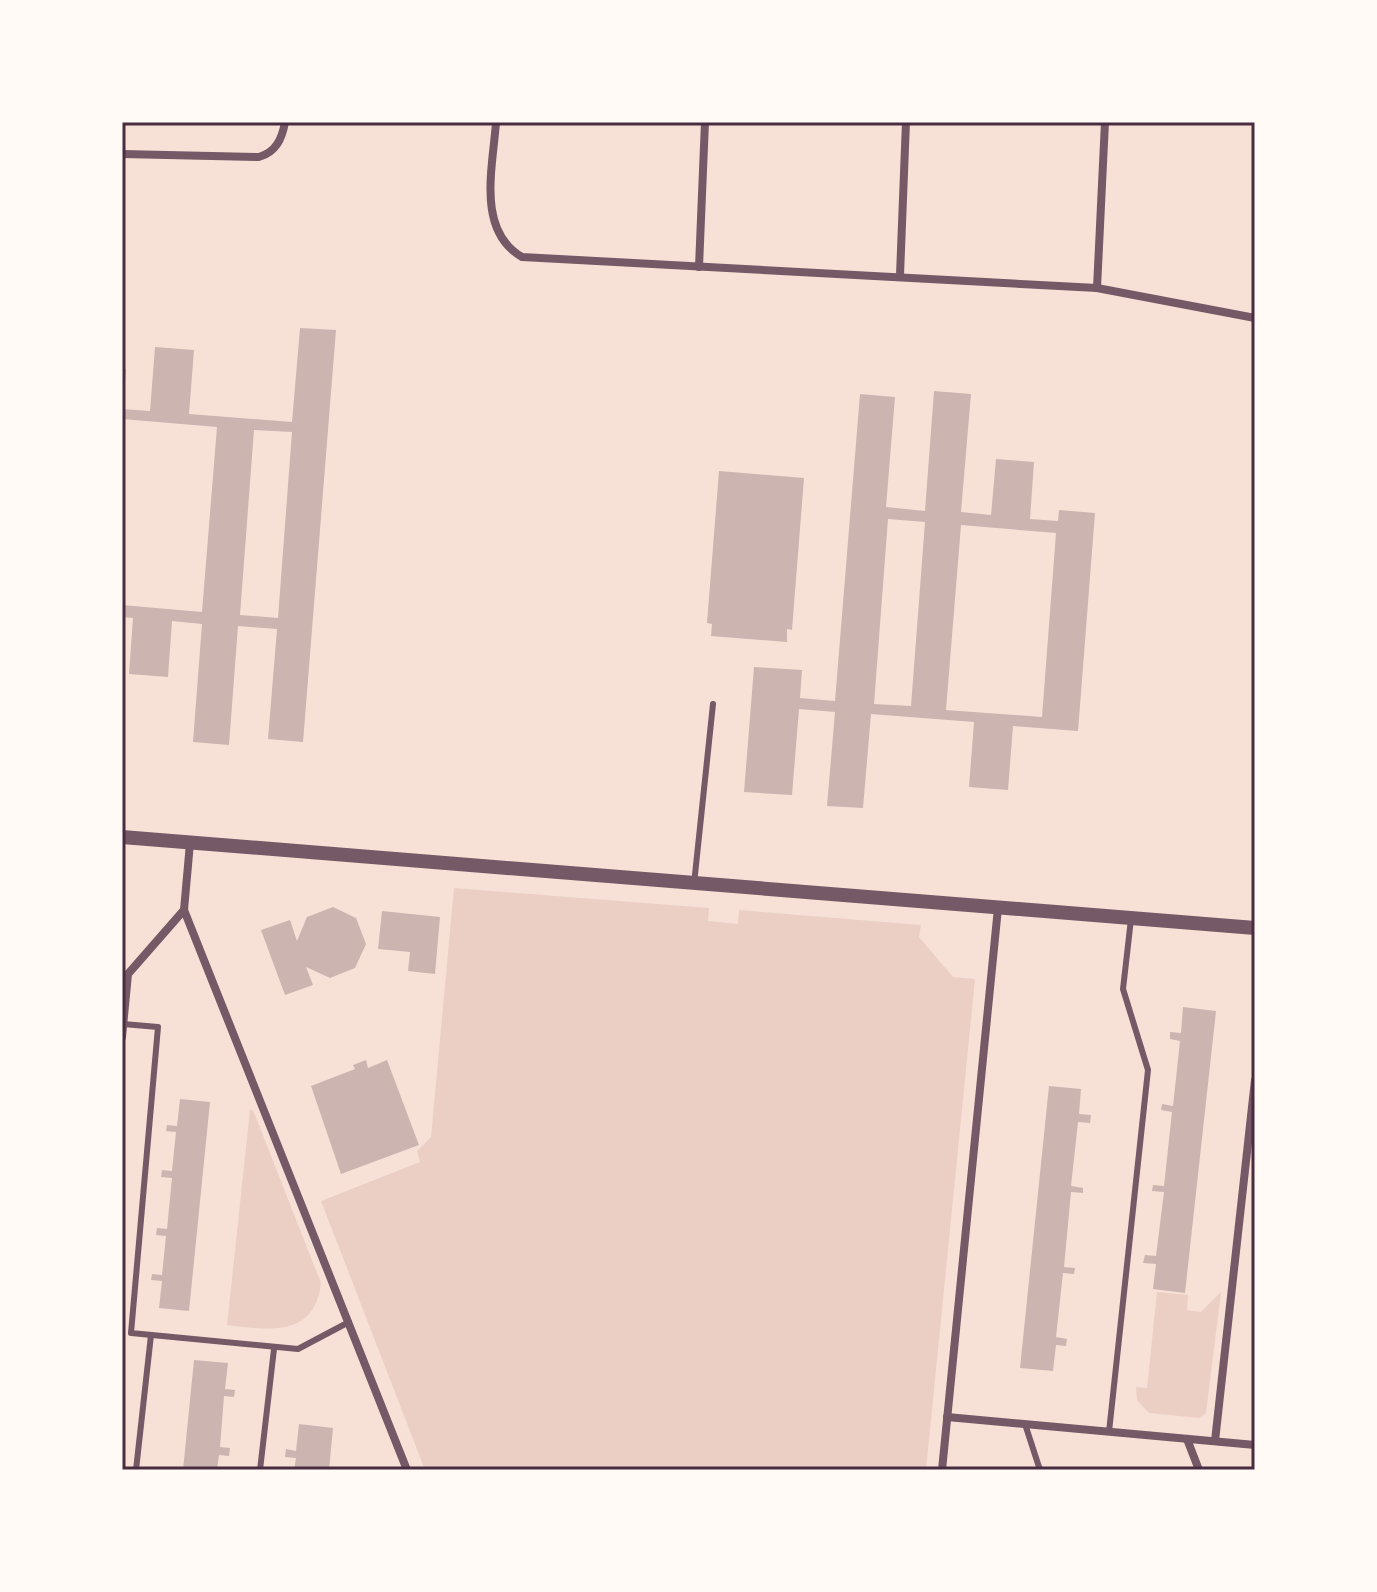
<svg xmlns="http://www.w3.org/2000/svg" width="1377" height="1592" font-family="'Work Sans',sans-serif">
<rect width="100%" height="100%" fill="#f7e1d7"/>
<g fill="#ebcfc5">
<path d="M454,888L709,908L708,921L738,924L739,910L921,925L919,937L953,977L975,979L926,1470H425L321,1201L420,1162L417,1151L431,1137Z"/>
<path d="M250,1110H253L321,1283C315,1338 268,1330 227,1325Z"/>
<path d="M1157,1292L1188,1295L1187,1310L1201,1312L1221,1292L1206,1413L1199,1418L1149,1413L1137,1400L1136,1387L1147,1388Z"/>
</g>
<g fill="#ccb4b1" fill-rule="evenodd">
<path d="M300,328L336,330L303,742L268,739L277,629L238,626L229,745L193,742L202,624L172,621L168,677L129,674L133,618L122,617V605L202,612L217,427L122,419V409L150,411L155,347L194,350L189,414L292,422ZM254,430L292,432L278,618L240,615Z"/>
<path d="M122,368L126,369L124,395H122Z"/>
<path d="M934,391L971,394L961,512L991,515L996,459L1034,462L1030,519L1058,521L1059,510L1095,513L1078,731L1013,726L1008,790L969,787L974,722L871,714L863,808L827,806L835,712L799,709L792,795L744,792L754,667L802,670L800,698L835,701L860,394L895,397L886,507L925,511ZM888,519L925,522L911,706L874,704ZM961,525L1056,533L1042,717L946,710Z"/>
<path d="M719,471L804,478L792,630L787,629V642L711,636L712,624L707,623Z"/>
<path d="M333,907L356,918L366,944L355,968L330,978L306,967L313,985L285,995L261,930L290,920L297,941L307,917Z"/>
<path d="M382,911L440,917L435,974L408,971L410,952L378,949Z"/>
<path d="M1183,1007L1216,1011L1185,1293L1153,1289L1156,1264L1143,1263L1145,1255L1156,1256L1164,1192L1152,1191L1153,1185L1164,1186L1172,1112L1161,1110L1162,1104L1173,1106L1180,1041L1170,1039V1032L1181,1033Z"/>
<path d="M366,1060L368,1068L387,1060L419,1145L341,1174L311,1086L355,1069L353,1065Z"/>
<path d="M1049,1086L1081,1089L1079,1114L1091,1115L1090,1123L1078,1122L1071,1186L1083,1188V1193L1071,1192L1064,1267L1075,1268L1074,1274L1063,1273L1056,1337L1067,1339L1066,1346L1056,1345L1053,1371L1020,1368Z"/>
<path d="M180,1099L210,1102L189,1311L159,1308L162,1281L151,1280L152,1274L162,1275L166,1236L156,1235L157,1228L167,1229L172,1178L161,1177L162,1170L172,1171L176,1132L166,1131L167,1125L177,1126Z"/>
<path d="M194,1360L228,1363L225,1389L235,1390L234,1397L224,1396L220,1447L230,1448L229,1456L219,1455L217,1470H183Z"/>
<path d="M299,1424L333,1428L329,1470H294L296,1458L285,1457L286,1449L296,1451Z"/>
</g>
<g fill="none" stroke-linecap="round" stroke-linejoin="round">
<g stroke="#755966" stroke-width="6">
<path d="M694,884L713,704"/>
<path d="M123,1024L158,1027L131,1333L298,1349L349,1322"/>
<path d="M1025,1424L1040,1470"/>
<path d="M1109,1432L1148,1070L1123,989L1131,919"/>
<path d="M136,1470L151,1335"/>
<path d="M260,1470L274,1349"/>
</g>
<g stroke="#755966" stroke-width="8">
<path d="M496,122C493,167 476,230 522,257L1097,288L1255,318"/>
<path d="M122,154L259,157C276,152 282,139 285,122"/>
<path d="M699,267L705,122"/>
<path d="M900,275L906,122"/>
<path d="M1097,288L1105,122"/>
<path d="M190,843L184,910L407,1470"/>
<path d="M122,1037L128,974L184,910"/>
<path d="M947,1417L1255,1445"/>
<path d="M1187,1439L1199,1470"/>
<path d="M1215,1441L1255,1080"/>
<path d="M942,1470L998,908"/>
</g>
<path stroke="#755966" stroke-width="14" d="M122,837L1255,928"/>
</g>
<rect width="1377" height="1592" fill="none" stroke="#fffaf5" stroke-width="248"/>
<rect x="124" y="124" width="1129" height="1344" fill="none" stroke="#4a2c40" stroke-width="3"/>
</svg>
